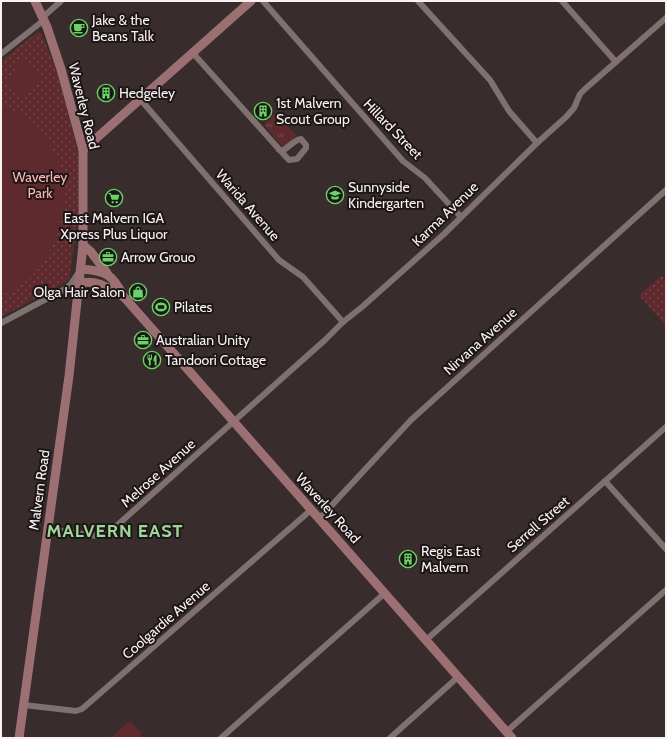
<svg xmlns="http://www.w3.org/2000/svg" width="667" height="739" font-family="Cabin,sans-serif">
<defs>
<pattern id="grass-tufts" width="24" height="20" patternUnits="userSpaceOnUse"><rect width="24" height="20" fill="#5e2a2e"/><path d="M3 7l-1-3M5 7V3M7 7l1-3M15 17l-1-3M17 17v-4M19 17l1-3" fill="none" stroke="#76494d"/></pattern>
<pattern id="park-dots" width="8" height="8" patternUnits="userSpaceOnUse"><rect width="8" height="8" fill="#5e2a2e"/><path d="M2 2h.1M6 6h.1" fill="none" stroke="#76494d" stroke-width="1.8" stroke-linecap="round"/></pattern>
</defs>
<rect width="100%" height="100%" fill="#392c2c"/>
<path fill="url(#grass-tufts)" d="M276,113L297,136L283,147L264,125Z"/>
<g fill="url(#park-dots)">
<path d="M38,32L41,33L57,71L78,152V218L69,280L1,317V61Z"/>
<path d="M661,276L666,280V326L639,295Z"/>
</g>
<g fill="#5e2a2e">
<path d="M22,60L41,75L23,98L5,83Z"/>
<path d="M1,108C28,113 39,123 51,147C56,156 61,165 63,175C72,219 46,282 1,295Z"/>
<path d="M130,721L142,734L137,738H110Z"/>
</g>
<g fill="none" stroke-linecap="round" stroke-linejoin="round">
<g stroke="#807171" stroke-width="6">
<path d="M263,1L403,161L425,178L461,217"/>
<path d="M418,1L490,80L509,111L537,143"/>
<path d="M562,1L616,62"/>
<path d="M43,17L61,1"/>
<path d="M192,52L287,158L289,160L297,159L306,148V145L301,139C294,140 288,148 282,151L279,150"/>
<path d="M1,54L44,20"/>
<path d="M140,99L279,260L303,277L343,322"/>
<path d="M1,323L65,289L71,284L79,272"/>
<path d="M605,481L666,549"/>
<path d="M319,519L411,420L666,190"/>
<path d="M47,529L97,536L107,534L113,529L325,340L343,322L362,307L444,234L537,143L566,117L574,108L580,94L585,89L666,18"/>
<path d="M426,640L666,427"/>
<path d="M24,705L76,711L82,709L311,510"/>
<path d="M506,732L666,590"/>
<path d="M221,738L385,593"/>
<path d="M390,738L458,677"/>
</g>
<g stroke="#9c6f72" stroke-width="9">
<path d="M83,150L251,1"/>
<path d="M83,245L91,252L107,273"/>
<path d="M81,269C107,271 112,274 124,297L512,738"/>
<path d="M79,283C99,280 107,287 124,297"/>
<path d="M19,738L69,376L83,245V150L61,69L47,27L35,1"/>
</g>
</g>
<defs>
<symbol id="cafe-ring" viewBox="-11 -11 22 22"><circle r="9.5" fill="#1c1616" stroke="#67d465" stroke-width="1.5"/><path d="M-5.5-4.5H6V0H3Q3 3.5 0 3.5H-2.5Q-5.5 3.5-5.5 0ZM3-3.2v2h1.7v-2ZM-6 4.5H4V6H-6Z" fill="#67d465"/></symbol>
<symbol id="building-ring" viewBox="-11 -11 22 22"><circle r="9.5" fill="#1c1616" stroke="#67d465" stroke-width="1.5"/><path d="M-4-6H4V6H1V3H-1V6H-4ZM-2.5-4.3h1.7v1.8h-1.7ZM.8-4.3h1.7v1.8H.8ZM-2.5-1h1.7V.8h-1.7ZM.8-1h1.7V.8H.8Z" fill="#67d465"/></symbol>
<symbol id="school-ring" viewBox="-11 -11 22 22"><circle r="9.5" fill="#1c1616" stroke="#67d465" stroke-width="1.5"/><path d="M0-5L7-2L0 1L-7-2ZM-4 1L0 2.5L4 1V4Q0 6-4 4Z" fill="#67d465"/></symbol>
<symbol id="supermarket-ring" viewBox="-11 -11 22 22"><circle r="9.5" fill="#1c1616" stroke="#67d465" stroke-width="1.5"/><path d="M-6-5.5h2.5l.6 2H6L4.5 2H-2.5L-4.4-4H-6ZM-1.5 3.2a1.3 1.3 0 1 0 .1 0ZM3 3.2a1.3 1.3 0 1 0 .1 0Z" fill="#67d465"/></symbol>
<symbol id="office-ring" viewBox="-11 -11 22 22"><circle r="9.5" fill="#1c1616" stroke="#67d465" stroke-width="1.5"/><path d="M-6-3h4V-5.5h4V-3h4V5H-6ZM-1-4.5V-3h2v-1.5ZM-6 0V1H6V0Z" fill="#67d465"/></symbol>
<symbol id="shop-ring" viewBox="-11 -11 22 22"><circle r="9.5" fill="#1c1616" stroke="#67d465" stroke-width="1.5"/><path d="M-5-2.5h2.3a2.7 3.5 0 0 1 5.4 0H5L5.5 6h-11ZM-1.5-2.5h3a1.5 2.3 0 0 0-3 0Z" fill="#67d465"/></symbol>
<symbol id="stadium-ring" viewBox="-11 -11 22 22"><circle r="9.5" fill="#1c1616" stroke="#67d465" stroke-width="1.5"/><path d="M0-5a6.5 5 0 1 0 0 10a6.5 5 0 1 0 0-10ZM-3.5-1.8h7v3.6h-7Z" fill="#67d465"/></symbol>
<symbol id="restaurant-ring" viewBox="-11 -11 22 22"><circle r="9.5" fill="#1c1616" stroke="#67d465" stroke-width="1.5"/><path d="M-5-6h1v4h1v-4h1v4h1v-4h1v5L-1.5 .5V6h-2V.5L-5-1ZM5-6V6H3V1.5H1.5Q1.5-4 5-6Z" fill="#67d465"/></symbol>
</defs>
<g fill-rule="evenodd">
<use href="#cafe-ring" x="69" y="18" width="20" height="20"/>
<use href="#building-ring" x="96" y="83" width="20" height="20"/>
<use href="#building-ring" x="253" y="101" width="20" height="20"/>
<use href="#school-ring" x="325" y="185" width="20" height="20"/>
<use href="#supermarket-ring" x="104" y="188" width="20" height="20"/>
<use href="#office-ring" x="98" y="247" width="20" height="20"/>
<use href="#shop-ring" x="128" y="282" width="20" height="20"/>
<use href="#stadium-ring" x="151" y="297" width="20" height="20"/>
<use href="#office-ring" x="133" y="330" width="20" height="20"/>
<use href="#restaurant-ring" x="142" y="350" width="20" height="20"/>
<use href="#building-ring" x="398" y="549" width="20" height="20"/>
</g>
<g text-anchor="middle" stroke-width="4" stroke-linejoin="round" paint-order="stroke">
<g font-size="14" fill="#faf1f1" stroke="#1c1616" text-anchor="start">
<text x="92" y="25">Jake &amp; the<tspan x="92" dy="16">Beans Talk</tspan></text>
<text x="119" y="98">Hedgeley</text>
<text x="276" y="108">1st Malvern<tspan x="276" dy="16">Scout Group</tspan></text>
<text x="348" y="192">Sunnyside<tspan x="348" dy="16">Kindergarten</tspan></text>
<text x="114" y="223" text-anchor="middle">East Malvern IGA<tspan x="114" dy="16">Xpress Plus Liquor</tspan></text>
<text x="121" y="262">Arrow Grouo</text>
<text x="125" y="297" text-anchor="end">Olga Hair Salon</text>
<text x="174" y="312">Pilates</text>
<text x="156" y="345">Australian Unity</text>
<text x="165" y="365">Tandoori Cottage</text>
<text x="421" y="556">Regis East<tspan x="421" dy="16">Malvern</tspan></text>
</g>
<g font-size="14" fill="#faf1f1" stroke="#1c1616">
<text transform="translate(84 106) rotate(76)" y="5">Waverley Road</text>
<text transform="translate(393 129) rotate(46)" y="5">Hillard Street</text>
<text transform="translate(248 205) rotate(49)" y="5">Warida Avenue</text>
<text transform="translate(445 214) rotate(-44)" y="5">Karma Avenue</text>
<text transform="translate(480 341) rotate(-42)" y="5">Nirvana Avenue</text>
<text transform="translate(158 473) rotate(-42)" y="5">Melrose Avenue</text>
<text transform="translate(39 490) rotate(-82)" y="5">Malvern Road</text>
<text transform="translate(328 508) rotate(48)" y="5">Waverley Road</text>
<text transform="translate(538 524) rotate(-41)" y="5">Serrell Street</text>
<text transform="translate(166 620) rotate(-41)" y="5">Coolgardie Avenue</text>
</g>
<g font-size="14" fill="#feb5b7" stroke="#1c1616">
<text x="40" y="182">Waverley<tspan x="40" dy="16">Park</tspan></text>
</g>
<g font-size="18" font-weight="bold" letter-spacing="1" fill="#9ed69a" stroke="#1c1616">
<text x="115" y="537">MALVERN EAST</text>
</g>
</g>
<rect width="667" height="739" fill="none" stroke="#faf1f1" stroke-width="4"/>
</svg>
